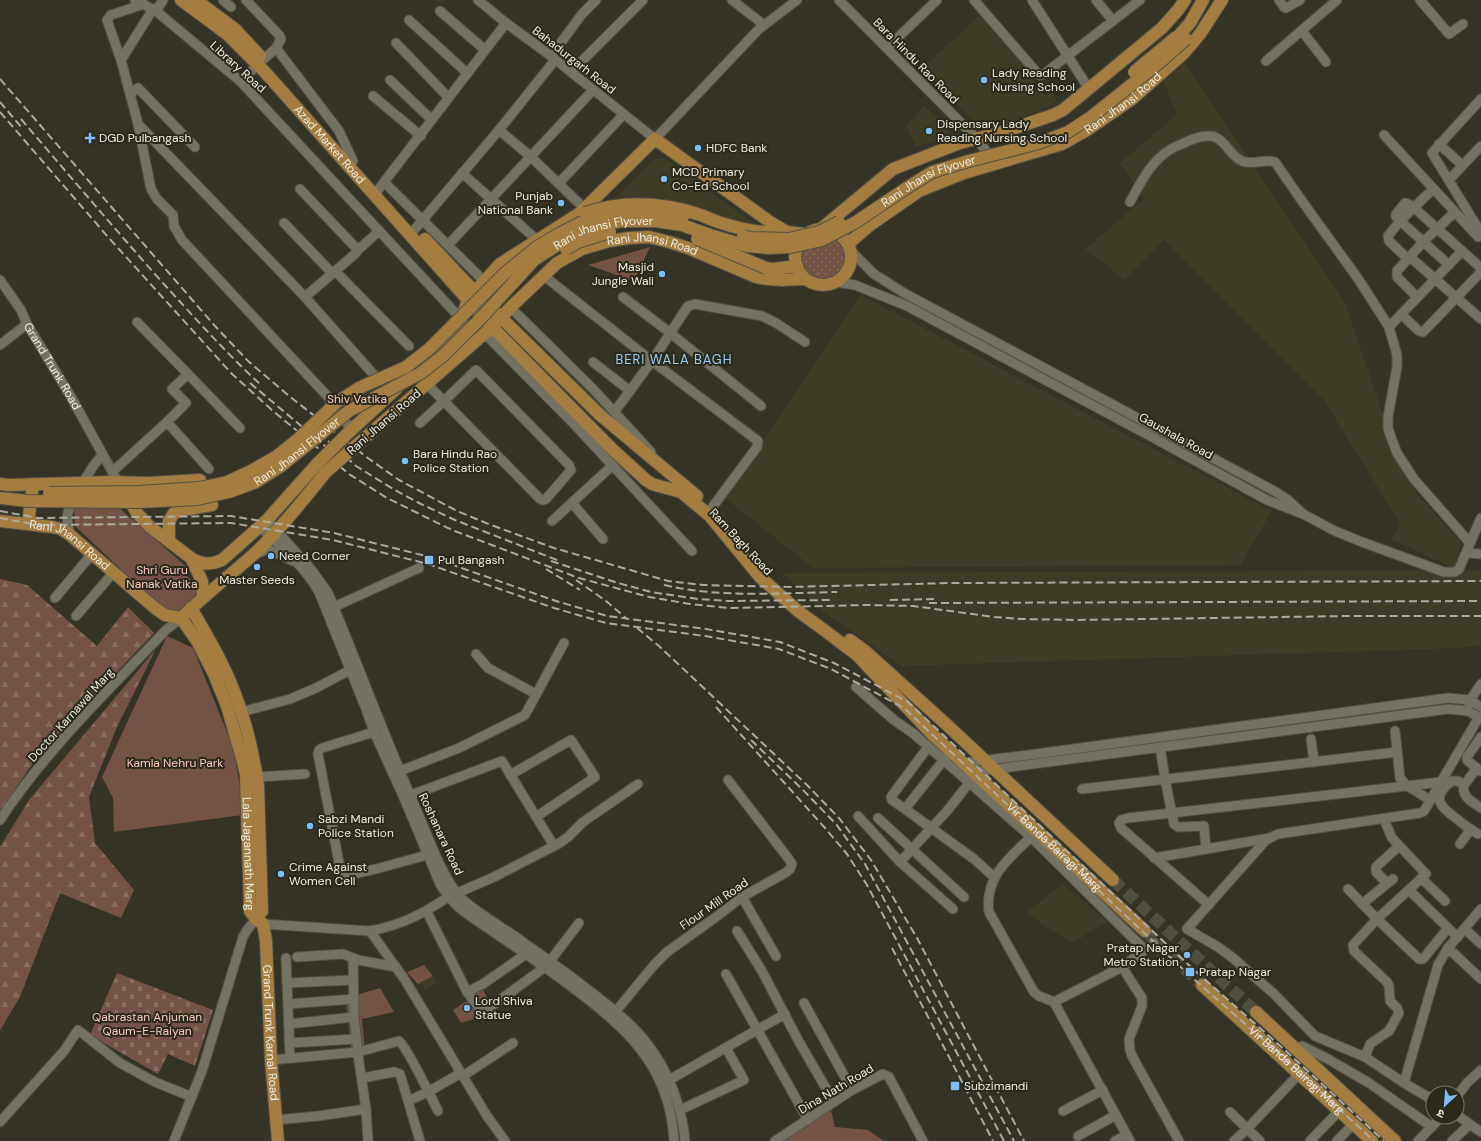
<svg xmlns="http://www.w3.org/2000/svg" width="1481" height="1141" font-family="'DM Sans','Noto Sans Devanagari',sans-serif">
<defs>
<pattern id="forest-firs" width="22" height="20" patternUnits="userSpaceOnUse"><rect width="22" height="20" fill="#745346"/><path d="M5 1l3.5 6h-7zM16 11l3.5 6h-7z" fill="#886c61"/></pattern>
<pattern id="cemetery-stones" width="16" height="16" patternUnits="userSpaceOnUse"><rect width="16" height="16" fill="#745346"/><path d="M2 7V4a2 2 0 0 1 4 0v3zM10 15v-3a2 2 0 0 1 4 0v3z" fill="#886c61"/></pattern>
<pattern id="garden-dots" width="8" height="8" patternUnits="userSpaceOnUse"><rect width="8" height="8" fill="#745346"/><path d="M2 2h.1M6 6h.1" fill="none" stroke="#886c61" stroke-width="1.8" stroke-linecap="round"/></pattern>
</defs>
<rect width="100%" height="100%" fill="#353325"/>
<g fill="#3e3b27">
<path d="M982,13L1045,95L1053,92L1057,101L1041,111L981,129L922,69Z"/>
<path d="M1180,55L1345,302L1380,406L1392,448L1416,493L1461,543L1455,567L1448,566L1391,539L1400,523L1323,399L1164,240L1125,280L1085,249L1144,199L1120,163L1177,114L1160,73Z"/>
<path d="M924,106L954,136L916,147L906,126Z"/>
<path d="M664,158L756,225H744L616,201L614,198L655,159Z"/>
<path d="M861,295L1272,511L1240,565L813,568L725,498Z"/>
<path d="M1481,570V645L1461,648L902,666L827,615L783,573Z"/>
<path d="M1063,884L1107,921L1073,943L1046,927L1027,912Z"/>
<path d="M433,976L437,983L425,990L420,982Z"/>
</g>
<g fill="url(#forest-firs)">
<path d="M0,579L27,585L97,646L128,607L154,633L38,755L0,812Z"/>
<path d="M156,649L117,727L89,797L95,843L134,890L121,918L60,893L20,997L0,1030V847L29,800Z"/>
</g>
<path fill="url(#cemetery-stones)" d="M117,973L213,1010L195,1066L168,1054L158,1074L90,1035Z"/>
<g fill="#745346">
<path d="M650,247L634,281L588,265Z"/>
<path d="M108,498L189,569L185,574L194,583L199,579L197,599L182,612L164,610L75,526L74,509L76,502Z"/>
<path d="M167,636L193,648L233,747L242,799L243,815L114,832L113,798L102,777Z"/>
<path d="M424,965L433,976L418,984L407,972Z"/>
<path d="M380,988L394,1012L362,1019L365,1050L351,1049L346,998Z"/>
<path d="M482,989L494,1008L480,1017L461,1023L453,1010L467,1001L466,996Z"/>
<path d="M829,1101L835,1127L868,1130L884,1141H772Z"/>
</g>
<path fill="url(#garden-dots)" d="M834,236C841,241 846,248 846,257C845,292 788,284 802,246Z"/>
<g fill="none" stroke-linecap="round" stroke-linejoin="round">
<g stroke="#514f42" stroke-width="12" stroke-dasharray="12 6" stroke-linecap="butt">
<path d="M1113,880L1256,1012"/>
<path d="M1145,931L1202,985"/>
</g>
<defs>
<g id="minor">
<path d="M135,0L156,11L240,81L462,320"/>
<path d="M223,0L231,7"/>
<path d="M478,0L506,23L551,56L655,139L758,30L797,0"/>
<path d="M732,0L764,25"/>
<path d="M839,0L977,139L993,160"/>
<path d="M974,0L1039,75L1044,74L1140,0"/>
<path d="M1032,0L1089,89"/>
<path d="M1096,0L1113,21"/>
<path d="M1279,0L1284,7L1286,8L1300,0"/>
<path d="M1420,0L1449,34L1463,24"/>
<path d="M144,4L111,15L107,20L121,60L130,94L138,124L151,189L157,199L173,215L174,226L182,240L330,399V404L352,429"/>
<path d="M156,11L163,0"/>
<path d="M440,11L485,50"/>
<path d="M409,20L467,73"/>
<path d="M1302,31L1326,62"/>
<path d="M396,43L448,97"/>
<path d="M276,48L339,131L353,161"/>
<path d="M887,48L937,0"/>
<path d="M551,56L582,14L596,0"/>
<path d="M121,60L153,9"/>
<path d="M1266,61L1337,0"/>
<path d="M571,72L643,0"/>
<path d="M390,80L432,120"/>
<path d="M240,81L276,48L281,39L279,35L246,0"/>
<path d="M130,94L138,88L195,147"/>
<path d="M373,96L421,136"/>
<path d="M1481,99L1432,153L1481,233"/>
<path d="M138,124L305,297L374,375"/>
<path d="M499,130L530,156L585,209"/>
<path d="M1384,135L1478,237"/>
<path d="M1439,144L1462,165"/>
<path d="M462,173L537,240"/>
<path d="M1449,180L1481,146"/>
<path d="M385,183L484,281"/>
<path d="M559,183L624,114"/>
<path d="M300,189L358,250L356,253L305,297"/>
<path d="M378,190L506,23"/>
<path d="M1130,202C1141,182 1151,161 1171,149C1176,146 1183,144 1188,141C1196,138 1206,134 1215,137C1227,142 1230,156 1242,161C1253,166 1265,158 1275,162L1302,201L1359,280L1389,327L1397,355V367L1388,417V428L1392,440L1397,453L1414,479L1470,543"/>
<path d="M284,223L332,273"/>
<path d="M415,229L499,130L555,60"/>
<path d="M448,245L593,90"/>
<path d="M358,250L379,231"/>
<path d="M850,250L874,274L904,293L1276,492L1288,500L1301,512"/>
<path d="M1410,257L1481,319"/>
<path d="M1408,259L1389,241L1388,236L1400,221L1433,189"/>
<path d="M1449,265L1396,217V214L1405,203L1411,205L1481,268"/>
<path d="M335,271L409,346"/>
<path d="M544,276L652,361L758,441L757,447L711,509"/>
<path id="s1" d="M0,280L21,310L27,324L71,397L118,482"/>
<path d="M836,282L855,285L907,306L1152,437L1267,500L1303,514L1335,531L1362,542L1444,572H1455L1459,569L1481,518"/>
<path d="M623,297L669,332L761,406"/>
<path d="M1417,297L1397,277V271L1424,241L1455,212"/>
<path d="M511,308L593,389L651,452"/>
<path d="M1401,314L1419,331L1423,332L1481,272"/>
<path d="M137,322L188,374"/>
<path d="M1389,327L1462,251"/>
<path d="M485,334L573,423L692,551"/>
<path d="M0,345L27,324"/>
<path d="M593,362L630,391"/>
<path d="M615,411L652,361L686,309L688,306L695,304L762,316L776,323L805,342"/>
<path d="M167,422L186,403L172,389L188,374L240,428"/>
<path d="M420,423L444,401L476,370L569,465L571,470L546,499L543,500L540,499L427,384"/>
<path d="M112,472L167,422L209,469"/>
<path d="M80,487L94,465L102,455"/>
<path d="M572,503L603,539"/>
<path d="M267,520L310,568L328,593C359,667 387,743 419,816C431,843 441,875 461,898C473,910 498,925 513,935C537,952 560,968 582,985C626,1018 656,1042 675,1095C680,1110 684,1125 685,1141"/>
<path d="M552,521L613,465"/>
<path d="M260,527C281,546 305,567 319,592L366,709L374,732L404,798L440,884C447,895 453,903 463,911C497,935 532,957 565,982C623,1025 670,1063 674,1141"/>
<path d="M70,535C66,519 66,512 74,498"/>
<path d="M1466,553L1481,554"/>
<path d="M256,554L268,549L293,561"/>
<path d="M55,598L92,554"/>
<path d="M334,607L419,568"/>
<path d="M76,616L113,573"/>
<path d="M476,654L488,668L536,694"/>
<path d="M856,687L894,720L914,734L1031,837L1145,950"/>
<path d="M1469,705L1470,700L1481,684"/>
<path d="M241,712L290,699L316,688L350,670"/>
<path d="M1395,731L1400,778L1406,785L1430,800"/>
<path d="M374,732L322,748L319,750L318,754L341,873L345,876L376,869L427,855"/>
<path d="M1311,739L1314,762"/>
<path d="M928,747L891,797L892,800L905,809L946,757"/>
<path d="M1160,747L1165,779L1174,824L1178,827H1181L1204,826L1206,849"/>
<path d="M963,763L1036,754L1448,698L1470,700L1481,707"/>
<path d="M1477,768L1464,785C1461,797 1473,802 1481,808"/>
<path d="M400,771L459,748L525,715L564,643"/>
<path d="M1480,771L1467,760V757L1481,737"/>
<path d="M973,772L1448,709L1468,711L1481,718"/>
<path d="M510,775L571,740L595,777L536,817"/>
<path d="M257,777L305,774"/>
<path d="M1464,785L1458,781H1452C1430,797 1440,807 1457,819C1464,825 1471,830 1478,834"/>
<path d="M1082,789L1397,752"/>
<path d="M406,797L502,761L554,846"/>
<path d="M905,809L974,859L994,877"/>
<path d="M858,816L900,862L953,909"/>
<path d="M878,818L964,897"/>
<path d="M0,820C46,750 108,691 166,630L181,618"/>
<path d="M1035,833C1012,856 984,875 989,912L1034,992L1039,996L1054,1002L1130,1141"/>
<path d="M1460,844L1471,829"/>
<path d="M1154,858L1270,838"/>
<path d="M900,862L947,811L973,778"/>
<path d="M1421,878L1445,901"/>
<path d="M1387,883L1376,872V867L1399,846"/>
<path d="M1348,889L1377,919L1419,959H1423L1448,928L1458,937"/>
<path d="M1409,890L1448,928"/>
<path d="M457,893L494,877L558,844L568,837L583,822L638,784"/>
<path d="M448,897C421,915 401,925 370,931L405,980L487,1116L505,1141"/>
<path d="M742,897L776,956"/>
<path d="M1362,904L1393,879"/>
<path d="M1209,905L1121,828L1119,823L1121,820L1128,818L1441,782"/>
<path d="M427,912L467,992L480,1009L485,1010L489,1008L545,967"/>
<path d="M263,924L370,931"/>
<path d="M1465,929L1481,944"/>
<path d="M737,931L762,971L798,1040L834,1102"/>
<path d="M1154,943L1122,967L1142,998V1006L1129,1039L1130,1050L1132,1056L1179,1141"/>
<path d="M1448,948L1481,979"/>
<path d="M297,957L343,954L358,960L396,967"/>
<path d="M286,958L290,1057"/>
<path d="M353,958L354,1017L359,1062L366,1109L368,1141"/>
<path d="M550,961L579,923"/>
<path d="M726,974L808,1120"/>
<path d="M287,983L353,980"/>
<path d="M467,992L483,984L526,954"/>
<path d="M1054,1002L1122,967"/>
<path d="M804,1003L852,1090"/>
<path d="M288,1004L354,999"/>
<path d="M616,1011L654,965L667,952L716,917L742,897L785,873L790,869L792,864L788,858L728,780"/>
<path d="M289,1024L354,1017"/>
<path d="M289,1043L356,1039"/>
<path d="M1302,1046L1328,1059L1369,1083L1432,1127"/>
<path d="M1365,1057L1370,1044L1389,1031L1399,1013L1397,1008L1390,1001L1389,986L1387,982L1354,951L1353,945L1377,919L1426,874L1392,838L1386,824"/>
<path d="M271,1060L358,1052L399,1041C407,1047 432,1099 438,1111"/>
<path d="M463,1076L513,1043"/>
<path d="M362,1078L394,1072L400,1074L420,1141"/>
<path d="M669,1080L785,1014"/>
<path d="M1404,1083L1438,965L1448,948L1481,909"/>
<path d="M1457,1096L1467,1083L1481,1070"/>
<path d="M1433,1100L1404,1083L1365,1057L1315,1036L1273,993L1233,958L1218,947L1187,929L1266,840L1278,834L1420,813L1424,811L1479,717"/>
<path d="M408,1101L428,1092L461,1073"/>
<path d="M680,1110L744,1080L726,1048"/>
<path d="M1063,1111L1103,1090"/>
<path d="M1230,1112L1260,1141"/>
<path d="M1457,1115L1481,1132"/>
<path d="M276,1120L318,1116L366,1109"/>
<path d="M0,1122L64,1051L78,1030L120,1063L155,1082L192,1097"/>
<path d="M1078,1136L1116,1115"/>
<path d="M174,1141L202,1071L243,937L247,930L256,919"/>
<path d="M775,1141L852,1090L883,1074L889,1077L923,1141"/>
<path d="M1115,1141L1127,1135"/>
<path d="M1234,1141L1247,1129L1299,1074"/>
<path d="M1310,1141L1339,1111"/>
<path d="M1337,1141L1353,1124"/>
<path d="M1418,1141L1441,1117"/>
<path d="M1452,1141L1470,1124"/>
</g>
<g id="major">
<path id="s2" d="M181,0L228,35L264,71L492,327L612,449L646,480L652,484L681,492L709,515L760,577L798,611L824,630L857,655L933,735L1145,931"/>
<path d="M196,0L235,29L260,56"/>
<path d="M1181,33L1190,23L1203,0"/>
<path d="M718,222C739,229 760,234 783,232"/>
<path d="M822,228L893,169L960,143L1003,132L1053,115L1063,110L1162,28L1178,10L1185,0"/>
<circle cx="823" cy="257" r="28"/>
<path d="M425,239L474,291L600,415L697,496"/>
<path id="s3" d="M848,244L870,225L919,191L964,173L1062,144L1087,130L1132,99L1184,53L1200,34L1222,0"/>
<path d="M766,268L773,269L797,266"/>
<path d="M420,368L459,328L468,299L500,264L580,213L655,139L770,222L787,232L804,234"/>
<path d="M348,433L397,388"/>
<path id="s4" d="M359,443L492,327L513,305L557,263L582,249L609,241L629,238L649,237L669,242L688,248L756,277C773,281 788,280 805,279"/>
<path d="M0,484L8,485L110,482L149,483L200,480"/>
<path d="M126,495L137,513L149,526L191,558L202,581L203,597"/>
<path id="s5" d="M0,521L52,527L61,529L70,535L155,608L165,615L181,618C204,596 229,576 253,555C280,530 303,500 326,472"/>
<path d="M28,524L33,484"/>
<path d="M169,540V521L174,513L182,510L212,505"/>
<path d="M191,558C201,565 211,565 222,560L267,520L317,464"/>
<path d="M191,608C209,639 228,671 239,705C248,730 254,758 258,785L262,911L256,919"/>
<path id="s6" d="M181,618L197,641L214,674L227,706L242,758L246,775L250,911L256,919L263,924L266,941L271,1060L278,1141"/>
<path d="M850,640L865,651L946,724L1113,880"/>
<path d="M1202,985L1372,1141"/>
<path d="M1256,1012L1395,1141"/>
</g>
</defs>
<use href="#minor" stroke="#535145" stroke-width="11"/>
<use href="#major" stroke="#535145" stroke-width="14"/>
<use href="#minor" stroke="#747262" stroke-width="9"/>
<use href="#major" stroke="#a57d41" stroke-width="12"/>
<g stroke="#adaba1" stroke-width="2" stroke-dasharray="8 4" stroke-linecap="butt">
<path d="M0,79L215,326L248,361L288,395L365,456L399,480L457,511L491,525L554,548L668,581L703,585L790,587L952,583L1481,581"/>
<path d="M0,102L22,128"/>
<path d="M0,112L108,237L232,374L273,411L349,474L387,498L452,530L579,578L649,597L690,604L728,608L868,605L913,606L994,617L1021,619L1076,620L1349,616H1481"/>
<path d="M21,119C68,174 114,228 162,282C194,317 226,353 261,385"/>
<path d="M250,383L331,451"/>
<path d="M328,441L356,466L393,489L419,503L455,520L557,560"/>
<path d="M0,511L38,518L231,516L334,533L430,557L556,601L607,616L706,629L780,642L834,663L908,702L1193,969L1287,1052L1384,1141"/>
<path id="s7" d="M0,518L38,525L231,523L333,540L428,564L554,608L606,623L705,636L779,649L831,669L904,708L1188,974L1283,1057L1374,1141"/>
<path d="M551,561L618,583L651,592L698,599L728,601L831,600"/>
<path d="M546,569L580,590"/>
<path d="M576,580L606,601L627,619"/>
<path d="M664,585C720,598 780,593 837,592"/>
<path d="M890,600L936,599"/>
<path d="M929,603L1481,601"/>
<path d="M637,628L659,646L807,785L839,818L871,860L917,938L1024,1141"/>
<path d="M716,707L825,828L847,854L867,885L1004,1141"/>
<path d="M751,740L802,789L836,824L865,864L1014,1141"/>
<path d="M892,948L993,1141"/>
</g>
<defs>
<g id="major-bridge">
<path d="M1134,72L1176,37"/>
<path d="M585,213C629,198 676,203 718,222"/>
<path d="M743,236L749,238L789,239L819,232L839,222"/>
<path d="M697,239L766,268"/>
<path d="M566,249L578,242L610,232"/>
<path d="M317,464L348,433"/>
<path d="M326,472L359,443"/>
<path d="M49,493L139,492L199,488L227,482L251,471L277,456L297,440L337,402L359,388L406,367L429,349L504,274L537,247L559,234L580,223L600,217L620,213L654,212L683,217"/>
<path id="s8" d="M0,498L28,501L140,502L198,499L229,492L256,482L281,466L349,411L421,373L444,355L482,317L534,260L559,244L583,230L622,221H655L682,225L710,235L747,246L769,248L791,247L822,240L856,222L905,189L932,172L969,161L1039,143L1068,132L1091,117L1160,62L1186,39"/>
</g>
</defs>
<use href="#major-bridge" stroke="#535145" stroke-width="14" stroke-linecap="butt"/>
<use href="#major-bridge" stroke="#a57d41" stroke-width="12"/>
</g>
<g fill="#7dbef9" stroke="#2b291c" stroke-width="1.5">
<circle cx="984" cy="80" r="4"/>
<circle cx="929" cy="131" r="4"/>
<path d="M88 132h4v4h4v4h-4v4h-4v-4h-4v-4h4z"/>
<circle cx="698" cy="148" r="4"/>
<circle cx="664" cy="179" r="4"/>
<circle cx="561" cy="203" r="4"/>
<circle cx="662" cy="274" r="4"/>
<circle cx="405" cy="461" r="4"/>
<circle cx="271" cy="556" r="4"/>
<rect x="424" y="555" width="10" height="10" rx="2"/>
<circle cx="257" cy="567" r="4"/>
<circle cx="310" cy="826" r="4"/>
<circle cx="281" cy="874" r="4"/>
<circle cx="1187" cy="955" r="4"/>
<rect x="1185" y="967" width="10" height="10" rx="2"/>
<circle cx="467" cy="1008" r="4"/>
<rect x="950" y="1081" width="10" height="10" rx="2"/>
</g>
<g text-anchor="middle" stroke-width="4" stroke-linejoin="round" paint-order="stroke">
<g font-size="12" fill="#edece3" stroke="#2b291c">
<text transform="translate(574 60) rotate(38)" y="4">Bahadurgarh Road</text>
<text transform="translate(916 61) rotate(45)" y="4">Bara Hindu Rao Road</text>
<text transform="translate(238 67) rotate(42)" y="4">Library Road</text>
<text dy="4" stroke="none"><textPath href="#s3" startOffset="313">Rani Jhansi Road</textPath></text>
<text dy="4" stroke="none"><textPath href="#s2" startOffset="208">Azad Market Road</textPath></text>
<text dy="4" stroke="none"><textPath href="#s8" startOffset="1042">Rani Jhansi Flyover</textPath></text>
<text dy="4" stroke="none"><textPath href="#s8" startOffset="694">Rani Jhansi Flyover</textPath></text>
<text dy="4" stroke="none"><textPath href="#s4" startOffset="369">Rani Jhansi Road</textPath></text>
<text dy="4" stroke="none"><textPath href="#s1" startOffset="101">Grand Trunk Road</textPath></text>
<text transform="translate(384 422) rotate(-41)" y="4">Rani Jhansi Road</text>
<text transform="translate(1176 436) rotate(29)" y="4">Gaushala Road</text>
<text dy="4" stroke="none"><textPath href="#s8" startOffset="310">Rani Jhansi Flyover</textPath></text>
<text transform="translate(741 542) rotate(47)" y="4">Ram Bagh Road</text>
<text dy="4" stroke="none"><textPath href="#s5" startOffset="76">Rani Jhansi Road</textPath></text>
<text transform="translate(71 715) rotate(-48)" y="4">Doctor Karnawal Marg</text>
<text transform="translate(441 834) rotate(65)" y="4">Roshanara Road</text>
<text dy="4" stroke="none"><textPath href="#s2" startOffset="1223">Vir Banda Bairagi Marg</textPath></text>
<text dy="4" stroke="none"><textPath href="#s6" startOffset="250">Lala Jagannath Marg</textPath></text>
<text transform="translate(714 904) rotate(-35)" y="4">Flour Mill Road</text>
<text dy="4" stroke="none"><textPath href="#s6" startOffset="435">Grand Trunk Karnal Road</textPath></text>
<text dy="4" stroke="none"><textPath href="#s7" startOffset="1468">Vir Banda Bairagi Marg</textPath></text>
<text transform="translate(836 1089) rotate(-31)" y="4">Dina Nath Road</text>
</g>
<g font-size="12" fill="#edece3" stroke="#2b291c" text-anchor="start">
<text x="992" y="77">Lady Reading<tspan x="992" dy="14">Nursing School</tspan></text>
<text x="937" y="128">Dispensary Lady<tspan x="937" dy="14">Reading Nursing School</tspan></text>
<text x="99" y="142">DGD Pulbangash</text>
<text x="706" y="152">HDFC Bank</text>
<text x="672" y="176">MCD Primary<tspan x="672" dy="14">Co-Ed School</tspan></text>
<text x="553" y="200" text-anchor="end">Punjab<tspan x="553" dy="14">National Bank</tspan></text>
<text x="654" y="271" text-anchor="end">Masjid<tspan x="654" dy="14">Jungle Wali</tspan></text>
<text x="413" y="458">Bara Hindu Rao<tspan x="413" dy="14">Police Station</tspan></text>
<text x="279" y="560">Need Corner</text>
<text x="438" y="564">Pul Bangash</text>
<text x="257" y="584" text-anchor="middle">Master Seeds</text>
<text x="318" y="823">Sabzi Mandi<tspan x="318" dy="14">Police Station</tspan></text>
<text x="289" y="871">Crime Against<tspan x="289" dy="14">Women Cell</tspan></text>
<text x="1179" y="952" text-anchor="end">Pratap Nagar<tspan x="1179" dy="14">Metro Station</tspan></text>
<text x="1199" y="976">Pratap Nagar</text>
<text x="475" y="1005">Lord Shiva<tspan x="475" dy="14">Statue</tspan></text>
<text x="964" y="1090">Subzimandi</text>
</g>
<g font-size="12" fill="#f9cdbc" stroke="#2b291c">
<text x="357" y="403">Shiv Vatika</text>
<text x="162" y="574">Shri Guru<tspan x="162" dy="14">Nanak Vatika</tspan></text>
<text x="175" y="767">Kamla Nehru Park</text>
<text x="147" y="1021">Qabrastan Anjuman<tspan x="147" dy="14">Qaum-E-Raiyan</tspan></text>
</g>
<g font-size="13" letter-spacing="1" fill="#9dccf8" stroke="#2b291c">
<text x="674" y="364">BERI WALA BAGH</text>
</g>
</g>
<g transform="translate(1445 1105) rotate(206)"><circle r="19" fill="#2b291c" stroke="#79776c"/>
<path d="M0-3L7 15L0 10L-7 15Z" fill="#7dbef9"/>
<text y="-6" font-size="11" font-weight="bold" text-anchor="middle" fill="#edece3">उ</text>
</g>
</svg>
